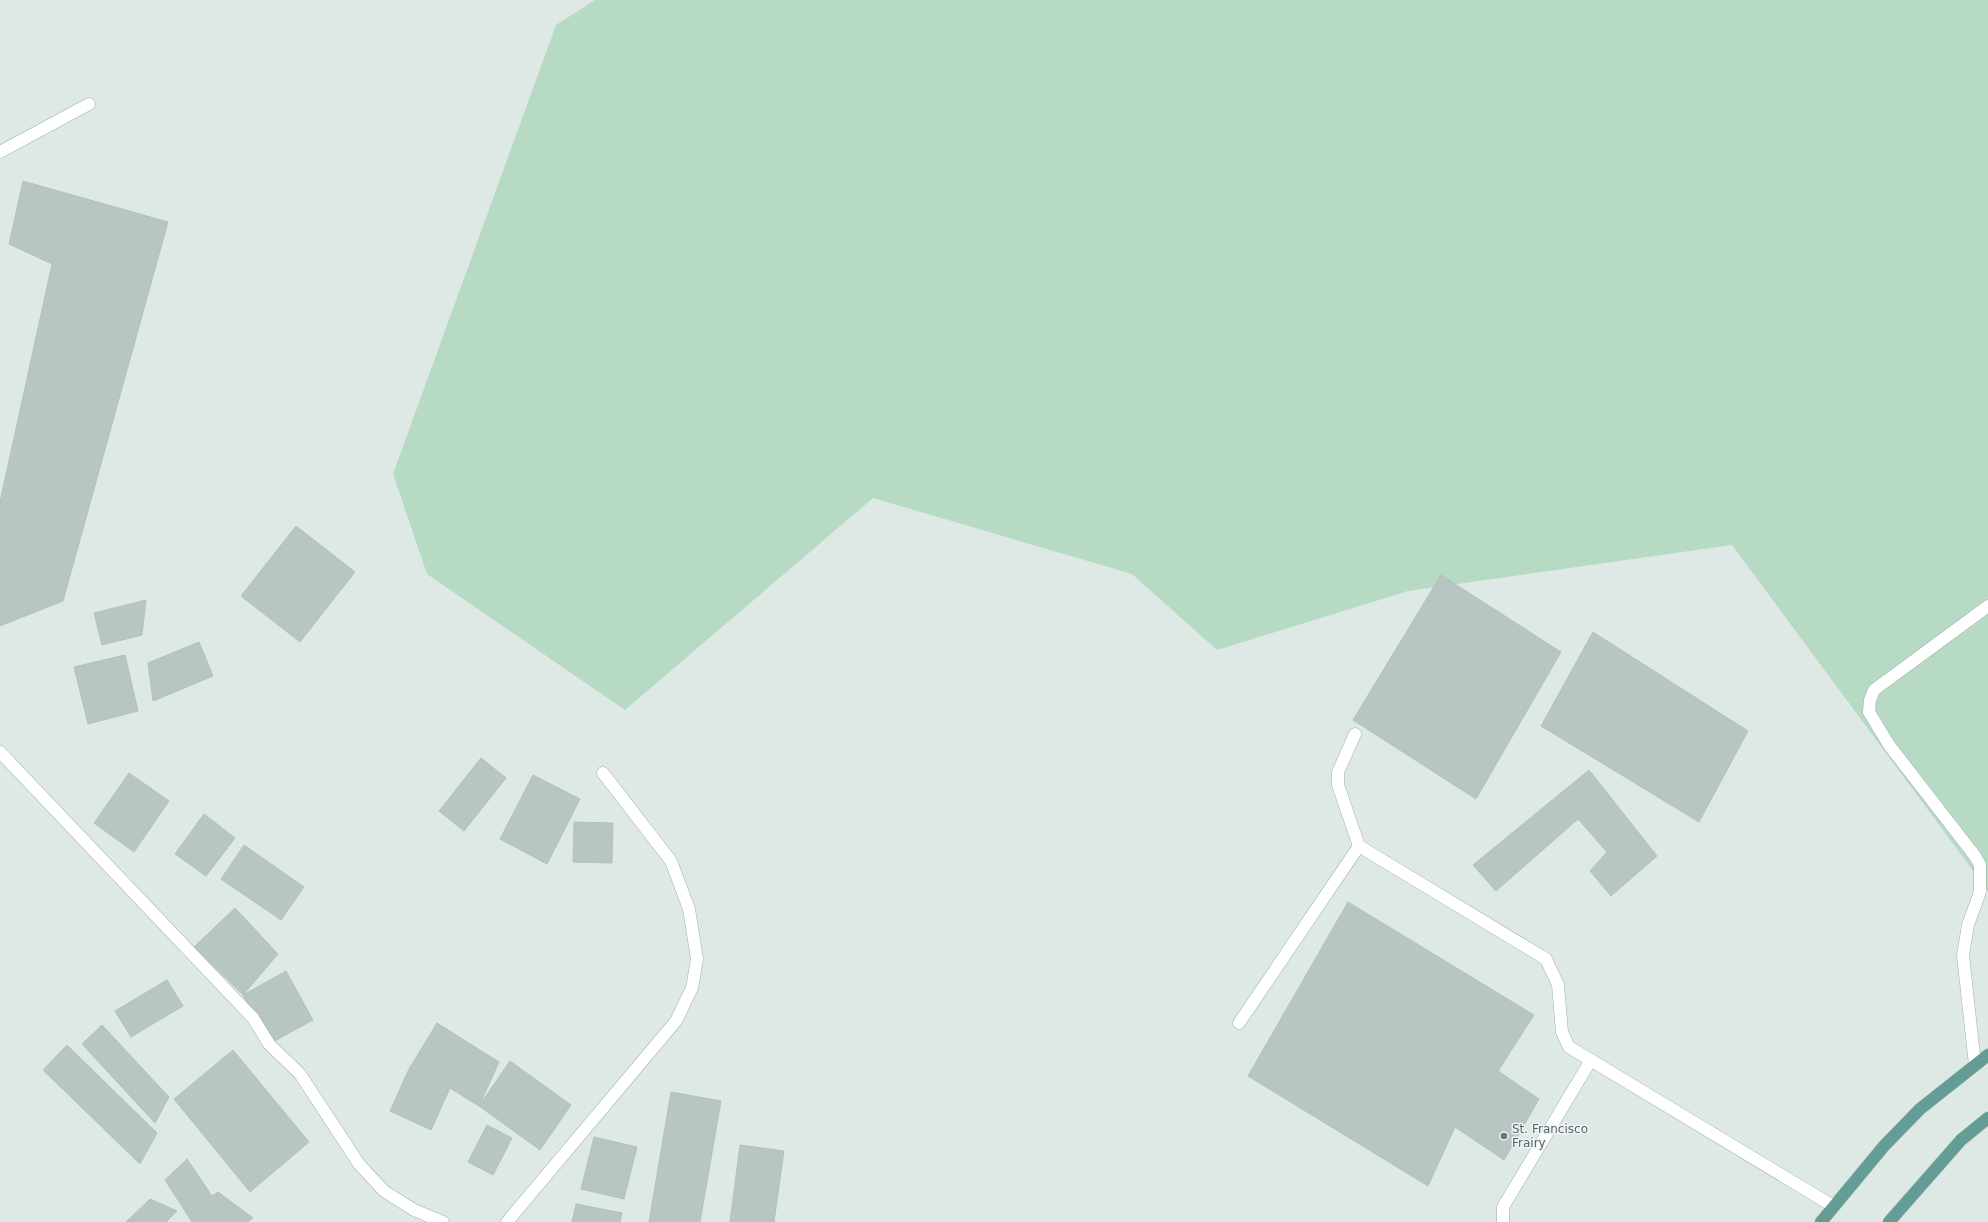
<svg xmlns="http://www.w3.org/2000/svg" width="1988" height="1222" font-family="'DejaVu Sans',sans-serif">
<rect width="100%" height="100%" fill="#dee9e6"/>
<path fill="#b7dac5" d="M595,0H1988V891L1732,545L1408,591L1217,650L1132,574L873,498L625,710L427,574L393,474L556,25Z"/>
<g fill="#b7c6c2" stroke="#b1c2bd">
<path d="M23,181L168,222L63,601L0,626V502L52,264L9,244Z"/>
<path d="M296,526L355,572L300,642L241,596Z"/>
<path d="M1441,575L1561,652L1476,799L1353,720Z"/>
<path d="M146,600L142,635L102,645L94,613Z"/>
<path d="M1593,632L1748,731L1699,822L1541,726Z"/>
<path d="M199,642L213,676L153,701L148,663Z"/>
<path d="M125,655L138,711L88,724L74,667Z"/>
<path d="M481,758L506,778L464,831L439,811Z"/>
<path d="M1589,770L1657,856L1611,896L1590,871L1607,852L1578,819L1496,891L1473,865Z"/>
<path d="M129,773L169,801L134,852L94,823Z"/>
<path d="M533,775L580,799L547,864L500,839Z"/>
<path d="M204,814L235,838L206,876L175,854Z"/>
<path d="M574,822L613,823L612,863L573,862Z"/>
<path d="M244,845L304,887L281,920L221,879Z"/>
<path d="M1348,902L1534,1015L1498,1071L1539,1099L1504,1160L1455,1127L1428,1186L1248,1076Z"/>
<path d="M235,908L278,954L243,995L194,947Z"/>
<path d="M286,971L313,1020L269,1044L243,995Z"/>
<path d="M167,980L183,1006L131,1037L115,1011Z"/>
<path d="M437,1023L499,1062L479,1106L450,1088L409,1069Z"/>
<path d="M102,1025L169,1097L155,1123L82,1044Z"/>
<path d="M67,1045L157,1133L140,1164L43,1070Z"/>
<path d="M233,1050L309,1142L250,1192L174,1099Z"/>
<path d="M510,1061L571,1105L540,1150L479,1106Z"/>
<path d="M409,1069L450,1088L431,1130L390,1111Z"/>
<path d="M671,1092L721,1101L700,1222H649Z"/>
<path d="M487,1125L512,1138L493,1175L468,1162Z"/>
<path d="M594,1137L637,1147L624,1199L581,1189Z"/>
<path d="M740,1145L784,1151L774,1222H730Z"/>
<path d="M187,1159L212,1196L218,1192L253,1218L248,1222H192L165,1180Z"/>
<path d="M150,1199L177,1211L166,1222H126Z"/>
<path d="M576,1204L622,1213L620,1222H572Z"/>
</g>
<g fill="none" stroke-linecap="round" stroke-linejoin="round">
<defs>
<g id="lane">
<path d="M1355,734L1338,772V785L1359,846L1546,959L1558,985L1562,1032L1569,1047L1833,1206"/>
<path d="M1239,1023L1359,846"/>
<path d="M1503,1222V1207L1591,1060"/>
</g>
<g id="street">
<path d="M0,152L89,104"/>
<path d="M0,752L253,1018L269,1044L300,1074L359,1164L384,1191L414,1210L443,1222"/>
<path d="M1975,1065L1963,955L1968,925L1980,892V865L1975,856L1889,745L1869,712L1870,700L1874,690L1988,606"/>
<path d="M507,1222L676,1021L692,988L697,959L689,909L671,861L603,773"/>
</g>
<g id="primary">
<path d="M1821,1222L1884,1146L1920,1109L1988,1055"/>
<path d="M1889,1222L1961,1140L1988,1118"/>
</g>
</defs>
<use href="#lane" stroke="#a1b0ad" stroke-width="13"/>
<use href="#street" stroke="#a1b0ad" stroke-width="13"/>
<use href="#primary" stroke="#bcc3c2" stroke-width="13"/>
<use href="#lane" stroke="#fff" stroke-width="12"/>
<use href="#street" stroke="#fff" stroke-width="12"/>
<use href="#primary" stroke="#649d96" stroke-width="12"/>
</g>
<circle fill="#6b7280" stroke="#eef6f3" stroke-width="1.5" cx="1504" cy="1136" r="4"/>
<g text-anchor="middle" stroke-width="3" stroke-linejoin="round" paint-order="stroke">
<g font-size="12" fill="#5b616d" stroke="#eef6f3" text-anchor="start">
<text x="1512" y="1133">St. Francisco<tspan x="1512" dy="14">Frairy</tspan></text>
</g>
</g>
</svg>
